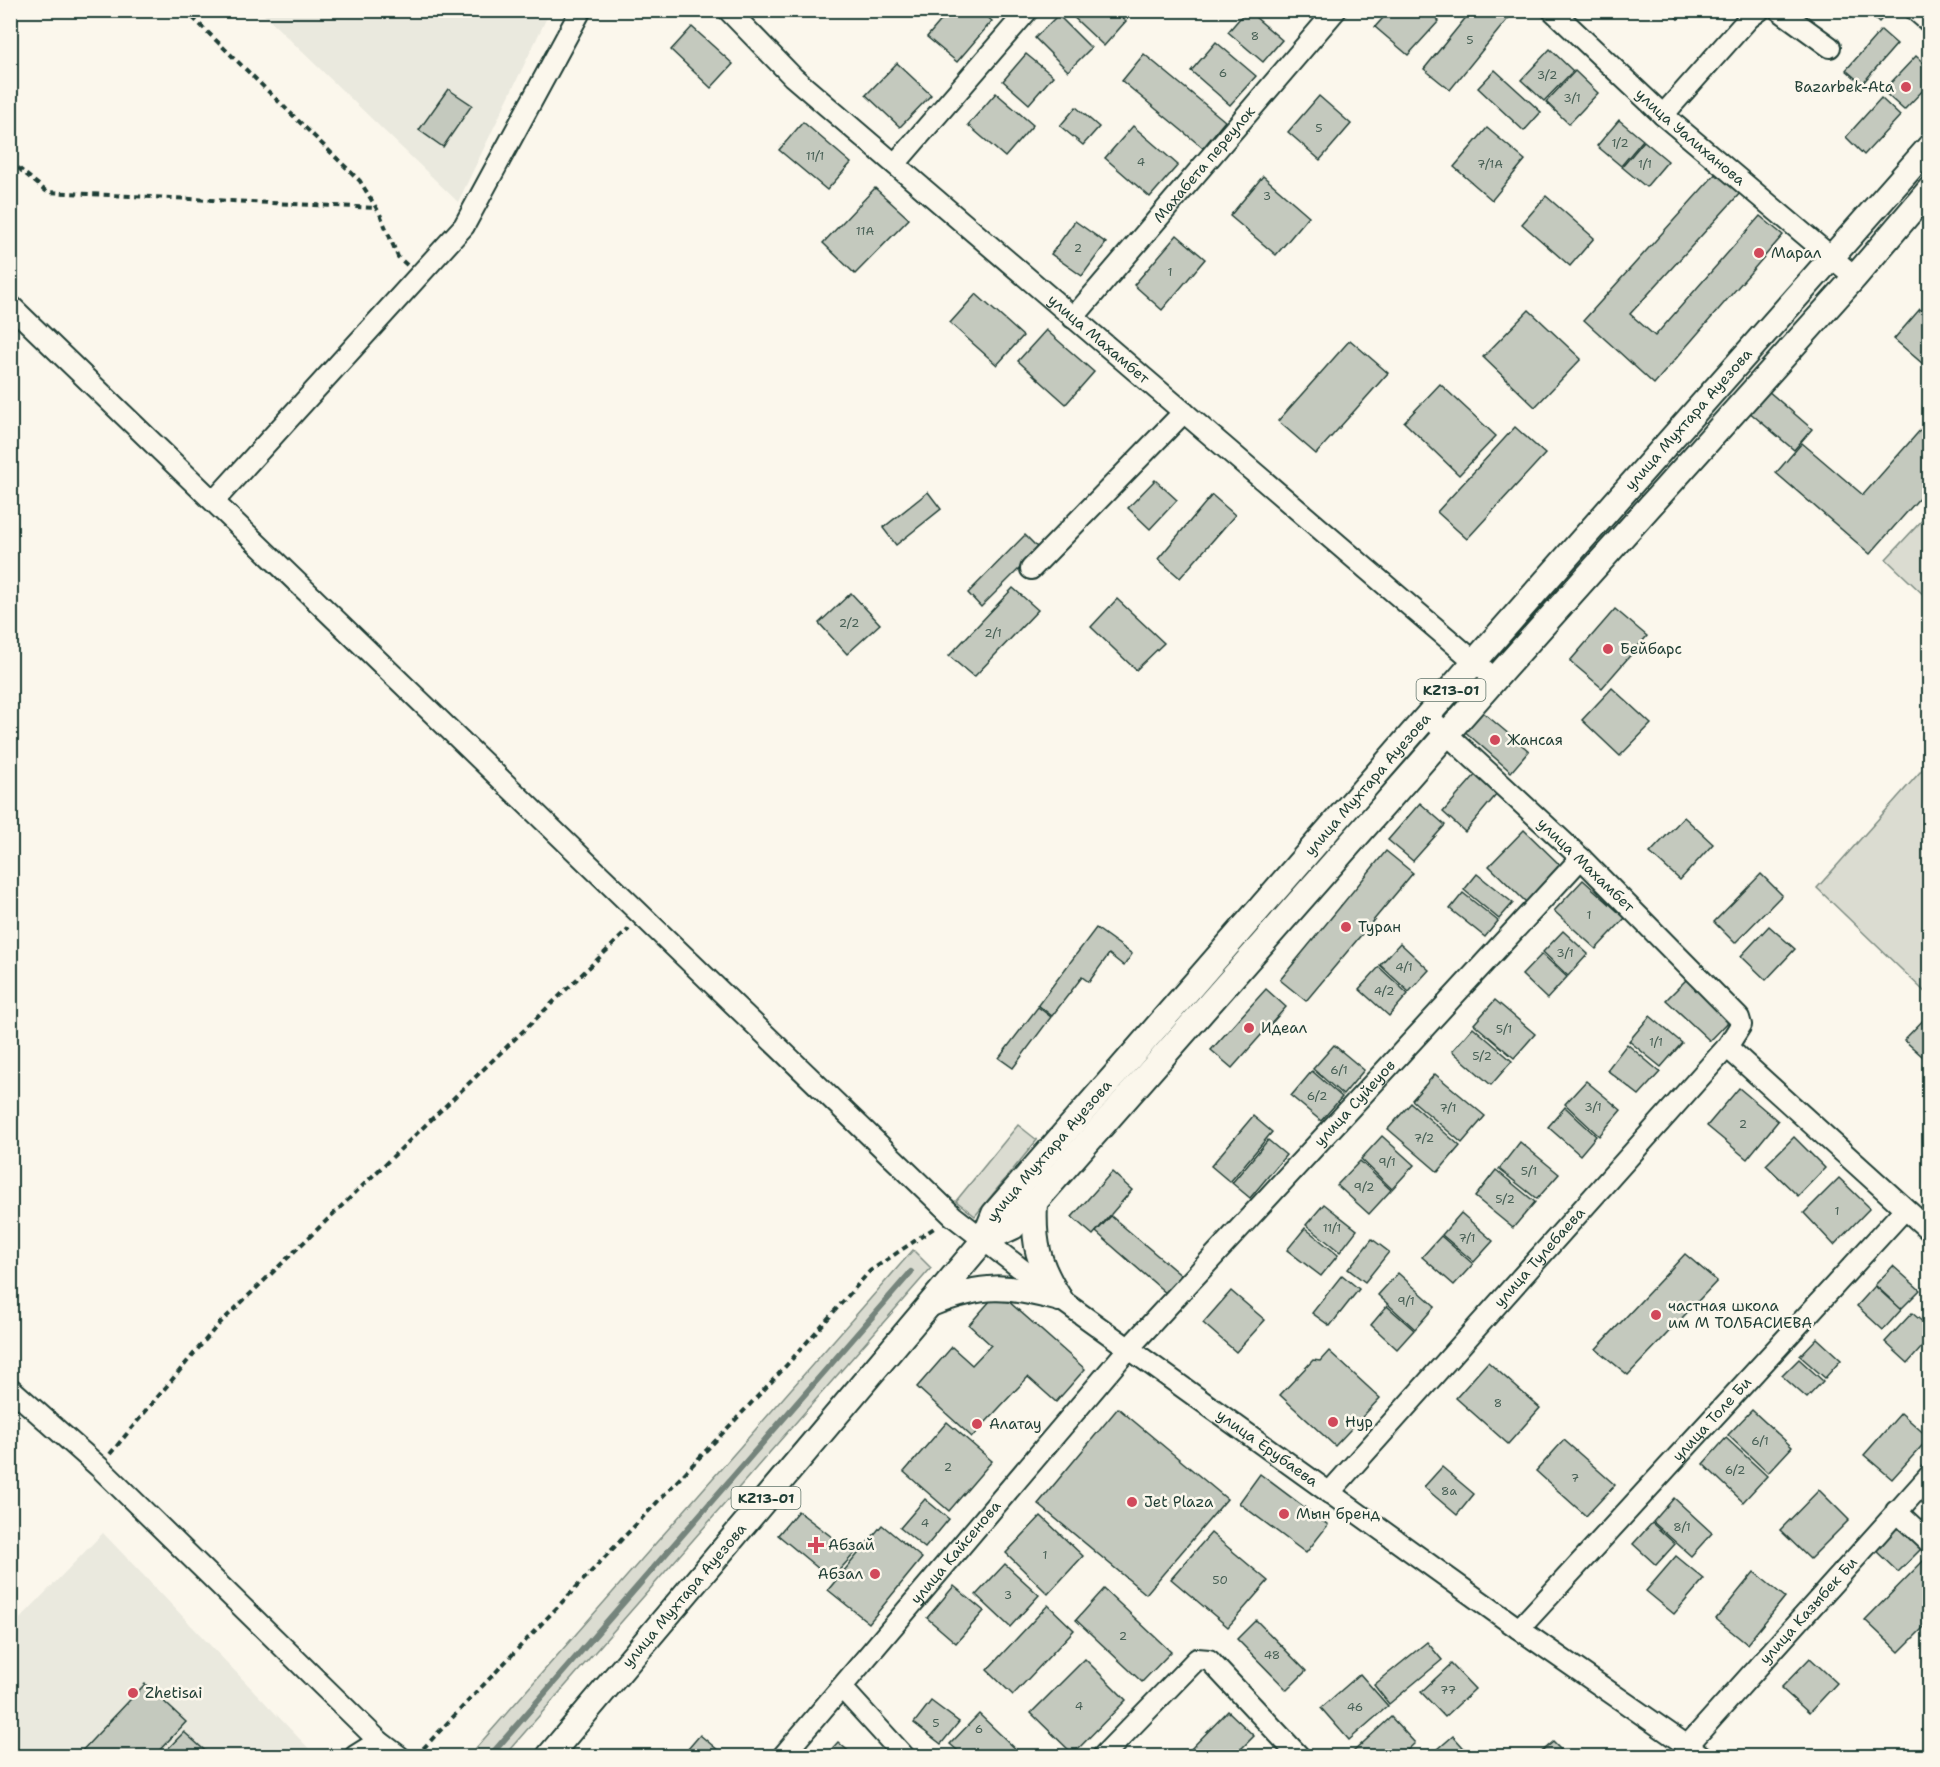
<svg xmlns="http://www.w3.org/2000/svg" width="1940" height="1767" font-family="'Shantell Sans',sans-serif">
<rect width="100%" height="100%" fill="#fbf7ec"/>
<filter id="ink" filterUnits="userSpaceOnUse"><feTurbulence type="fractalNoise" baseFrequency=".0167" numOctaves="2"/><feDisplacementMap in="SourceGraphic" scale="12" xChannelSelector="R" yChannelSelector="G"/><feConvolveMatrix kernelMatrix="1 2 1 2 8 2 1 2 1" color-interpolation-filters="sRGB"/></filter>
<g filter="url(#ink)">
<g fill="#eae9de">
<path d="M260,11H550L458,202Z"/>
<path d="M103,1533L316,1756H11L10,1629Z"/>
</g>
<g fill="#dbdcd1" stroke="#7d8c82" stroke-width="1.5">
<path d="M1929,513V600L1886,559Z"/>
<path d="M1929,762V996L1817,888Z"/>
<path d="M1018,1125L1037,1140L975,1216L956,1201Z"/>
<path d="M913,1250L931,1268L504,1756H469Z"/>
</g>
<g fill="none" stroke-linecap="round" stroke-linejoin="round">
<path stroke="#74847b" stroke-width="6" d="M490,1756L911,1272"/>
</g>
<g fill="#c4c9be" stroke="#1f3d34" stroke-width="1.5">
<path d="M950,10H980L992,21L957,62L927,37Z"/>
<path d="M1066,10H1114L1126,21L1104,46Z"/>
<path d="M1247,10L1282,40L1263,62L1228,32Z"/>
<path d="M1390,10H1427L1439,21L1408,55L1375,27Z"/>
<path d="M1472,10H1515L1450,90L1424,69Z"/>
<path d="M1670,10H1686L1678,19Z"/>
<path d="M1867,10H1890L1879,22Z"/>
<path d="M1058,15L1091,48L1068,71L1035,38Z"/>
<path d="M692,27L733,64L711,88L671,50Z"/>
<path d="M1881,30L1897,44L1862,84L1846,70Z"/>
<path d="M1216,42L1256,76L1230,105L1191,71Z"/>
<path d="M1550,49L1573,71L1544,101L1521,80Z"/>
<path d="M1026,54L1053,76L1029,104L1003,81Z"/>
<path d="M1144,54L1225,121L1203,148L1122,81Z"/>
<path d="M1916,56L1930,69V83L1904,110L1883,91Z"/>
<path d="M897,63L931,95L900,127L866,95Z"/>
<path d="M1495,70L1541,112L1524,131L1478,88Z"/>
<path d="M1575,71L1598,93L1569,124L1546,102Z"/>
<path d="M448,89L472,105L443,147L419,130Z"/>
<path d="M996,93L1033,125L1005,157L968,125Z"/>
<path d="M1319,96L1351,124L1320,160L1288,132Z"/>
<path d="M1881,98L1900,116L1864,155L1846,137Z"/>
<path d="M1076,107L1099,127L1083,145L1060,126Z"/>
<path d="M1619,120L1643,140L1621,166L1597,146Z"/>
<path d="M803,122L851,163L827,190L779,150Z"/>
<path d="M1133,126L1178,165L1150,197L1105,158Z"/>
<path d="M1487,128L1525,160L1492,200L1454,167Z"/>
<path d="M1644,141L1668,161L1646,187L1622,167Z"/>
<path d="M1718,171L1741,192L1630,314L1655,336L1760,216L1783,235L1654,384L1584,320Z"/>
<path d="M1263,176L1309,216L1276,255L1230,216Z"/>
<path d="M875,188L909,219L855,274L823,243Z"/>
<path d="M1546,196L1594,238L1570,266L1522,224Z"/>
<path d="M1075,221L1106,243L1082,276L1051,254Z"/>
<path d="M1177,235L1205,259L1162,310L1134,285Z"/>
<path d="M976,294L1023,336L997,365L950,323Z"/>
<path d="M1920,309L1930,317V370L1894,339Z"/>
<path d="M1529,310L1581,359L1535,407L1483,357Z"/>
<path d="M1046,330L1094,372L1066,404L1018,361Z"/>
<path d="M1350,340L1388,373L1316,454L1278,421Z"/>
<path d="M1440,384L1496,436L1459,475L1404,422Z"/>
<path d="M1767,390L1812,429L1794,450L1748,411Z"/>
<path d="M1930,419V486L1870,554L1776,473L1802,443L1863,495Z"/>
<path d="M1515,427L1545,454L1467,539L1437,512Z"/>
<path d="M1155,480L1177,500L1150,529L1128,508Z"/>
<path d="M928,492L941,509L896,545L883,528Z"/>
<path d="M1212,495L1235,515L1180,578L1158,559Z"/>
<path d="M1025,535L1039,549L981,607L968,593Z"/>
<path d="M1013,588L1038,610L974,677L949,656Z"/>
<path d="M851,593L880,624L847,654L819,623Z"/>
<path d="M1117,599L1164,643L1136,670L1091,627Z"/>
<path d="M1615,609L1647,636L1602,688L1570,661Z"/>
<path d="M1612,688L1651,724L1620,756L1582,720Z"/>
<path d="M1479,709L1529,751L1511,772L1462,729Z"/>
<path d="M1476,774L1497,794L1465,832L1443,812Z"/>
<path d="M1420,803L1445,825L1413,861L1388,840Z"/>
<path d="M1684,817L1713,844L1680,880L1650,853Z"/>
<path d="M1524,830L1561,866L1526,902L1489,866Z"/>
<path d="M1386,851L1413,873L1306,1001L1280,980Z"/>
<path d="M1477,874L1513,903L1499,919L1464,890Z"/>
<path d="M1761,874L1782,895L1735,943L1714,922Z"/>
<path d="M1583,880L1625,918L1596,949L1554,911Z"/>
<path d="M1463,893L1498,921L1485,937L1450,909Z"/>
<path d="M1769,926L1795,949L1766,980L1741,956Z"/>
<path d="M1096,928L1132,954L1124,966L1109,954L1089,982L1082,977L1052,1016L1038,1005Z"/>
<path d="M1563,931L1588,954L1568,976L1543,952Z"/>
<path d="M1400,943L1429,970L1409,992L1380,965Z"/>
<path d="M1542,954L1567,977L1547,999L1522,975Z"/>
<path d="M1379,967L1408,994L1389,1016L1359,989Z"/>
<path d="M1689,977L1732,1018L1710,1041L1666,1000Z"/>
<path d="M1266,989L1286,1007L1232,1068L1211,1050Z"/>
<path d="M1495,1000L1535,1034L1514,1058L1474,1024Z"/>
<path d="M1038,1007L1051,1017L1013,1068L999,1058Z"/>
<path d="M1930,1013V1063L1904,1040Z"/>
<path d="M1650,1016L1682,1043L1661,1067L1629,1041Z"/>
<path d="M1473,1027L1512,1061L1491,1085L1452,1051Z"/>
<path d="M1627,1044L1660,1072L1639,1095L1607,1070Z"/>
<path d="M1334,1045L1364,1070L1343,1095L1313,1069Z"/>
<path d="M1312,1071L1342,1097L1321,1121L1291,1096Z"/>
<path d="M1435,1074L1485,1116L1462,1143L1412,1100Z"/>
<path d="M1586,1081L1621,1110L1599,1136L1565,1104Z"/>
<path d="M1739,1088L1778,1121L1747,1159L1707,1126Z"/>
<path d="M1411,1103L1460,1146L1438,1172L1388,1129Z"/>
<path d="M1565,1107L1596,1136L1580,1155L1548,1127Z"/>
<path d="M1253,1116L1272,1132L1230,1182L1211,1166Z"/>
<path d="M1382,1136L1414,1165L1392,1189L1361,1159Z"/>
<path d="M1794,1137L1825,1168L1798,1196L1766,1165Z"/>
<path d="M1268,1140L1286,1155L1250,1198L1232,1183Z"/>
<path d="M1520,1142L1559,1174L1537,1199L1499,1169Z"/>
<path d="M1360,1161L1391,1190L1369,1214L1337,1185Z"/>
<path d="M1496,1170L1535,1202L1513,1228L1475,1197Z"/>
<path d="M1112,1172L1132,1190L1093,1235L1072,1217Z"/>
<path d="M1839,1178L1870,1208L1834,1245L1804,1213Z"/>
<path d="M1324,1204L1357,1230L1340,1252L1306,1225Z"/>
<path d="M1461,1213L1493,1241L1474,1262L1442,1235Z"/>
<path d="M1111,1216L1190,1283L1175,1301L1096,1232Z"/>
<path d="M1305,1228L1338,1255L1321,1276L1287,1250Z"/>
<path d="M1441,1236L1473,1264L1454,1285L1422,1257Z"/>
<path d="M1372,1239L1389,1252L1365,1282L1348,1269Z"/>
<path d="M1685,1254L1717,1281L1628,1375L1596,1349Z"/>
<path d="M1893,1266L1920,1290L1901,1309L1875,1285Z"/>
<path d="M1398,1273L1435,1306L1415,1329L1378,1295Z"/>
<path d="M1342,1275L1359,1289L1330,1326L1312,1313Z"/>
<path d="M1875,1286L1901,1310L1883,1330L1857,1306Z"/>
<path d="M1231,1291L1265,1320L1236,1352L1203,1323Z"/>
<path d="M998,1292L1085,1369L1056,1402L1028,1377L972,1437L917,1387L952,1347L972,1365L991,1345L969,1325Z"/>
<path d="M1387,1306L1414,1330L1397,1349L1371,1325Z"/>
<path d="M1912,1313L1930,1328V1338L1908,1363L1885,1342Z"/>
<path d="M1817,1338L1841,1360L1825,1378L1800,1356Z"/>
<path d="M1329,1351L1380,1398L1335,1446L1280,1395L1313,1360L1320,1361Z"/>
<path d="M1799,1359L1823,1381L1807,1398L1782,1376Z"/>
<path d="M1488,1362L1540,1408L1508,1444L1456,1398Z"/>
<path d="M1118,1408L1227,1499L1146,1594L1038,1504Z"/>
<path d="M1752,1410L1792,1447L1768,1473L1728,1435Z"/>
<path d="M1901,1413L1929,1438L1892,1479L1864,1455Z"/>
<path d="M947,1422L992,1461L949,1511L904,1472Z"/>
<path d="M1726,1438L1767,1476L1743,1502L1703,1464Z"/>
<path d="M1564,1440L1615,1485L1586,1516L1536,1471Z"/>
<path d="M1442,1467L1474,1494L1457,1515L1424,1487Z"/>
<path d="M1260,1474L1328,1525L1306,1553L1239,1503Z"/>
<path d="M1819,1490L1849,1520L1810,1559L1780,1530Z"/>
<path d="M1674,1498L1712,1533L1691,1556L1653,1522Z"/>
<path d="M925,1499L949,1519L925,1548L900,1528Z"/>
<path d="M798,1511L854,1554L831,1579L778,1535Z"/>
<path d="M1041,1516L1083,1556L1048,1594L1006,1553Z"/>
<path d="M1652,1523L1675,1544L1656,1565L1633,1544Z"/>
<path d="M882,1525L922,1558L869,1623L828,1590Z"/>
<path d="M1899,1526L1922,1548L1898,1572L1875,1550Z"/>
<path d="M1211,1533L1268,1581L1228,1627L1171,1579Z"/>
<path d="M1676,1556L1704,1579L1674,1614L1646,1591Z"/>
<path d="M1927,1557L1930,1560V1621L1899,1652L1865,1620Z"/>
<path d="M1005,1564L1039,1595L1010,1627L976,1595Z"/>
<path d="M1754,1572L1785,1597L1747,1644L1716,1619Z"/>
<path d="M954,1586L984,1611L956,1643L927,1618Z"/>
<path d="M1104,1589L1171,1652L1142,1682L1076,1620Z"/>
<path d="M1048,1605L1074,1630L1013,1695L987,1670Z"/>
<path d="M1256,1620L1306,1671L1287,1690L1237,1639Z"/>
<path d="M1427,1642L1442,1660L1389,1704L1374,1685Z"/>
<path d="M1810,1658L1837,1683L1809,1713L1781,1688Z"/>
<path d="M1085,1659L1126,1700L1073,1754L1031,1713Z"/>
<path d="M1451,1664L1475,1689L1445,1717L1421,1692Z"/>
<path d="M1360,1674L1388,1706L1349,1740L1321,1708Z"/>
<path d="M145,1684L186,1722L154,1756H77Z"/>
<path d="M931,1701L959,1722L941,1744L914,1723Z"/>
<path d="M1228,1711L1254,1736L1234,1756H1188L1186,1754Z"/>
<path d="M979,1714L1023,1756H964L950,1744Z"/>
<path d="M1391,1717L1415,1743L1401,1756H1357L1353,1752Z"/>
<path d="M184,1732L211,1756H161Z"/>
<path d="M700,1735L725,1756H682Z"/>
<path d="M1453,1736L1471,1756H1430Z"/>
<path d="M838,1742L854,1756H825Z"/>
<path d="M1553,1742L1567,1756H1537Z"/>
<path d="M594,1750L602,1756H588Z"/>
</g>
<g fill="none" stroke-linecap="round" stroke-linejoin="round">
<defs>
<g id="minor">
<path id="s1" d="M728,10L793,77L1495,679"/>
<path id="s2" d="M1552,10L1663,115L1855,277"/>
<path d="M1779,10L1830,47"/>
<path d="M1915,10L1930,23"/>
<path d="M1663,115L1749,18L1760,10"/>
<path d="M895,164L1028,10"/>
<path id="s3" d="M10,305L953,1216L1060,1299L1519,1629L1702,1756"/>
<path id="s4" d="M1073,318L1336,10"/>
<path d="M214,501L464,226L581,10"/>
<path d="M1031,569L1184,412"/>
<path d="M1727,1047L1930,1231"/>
<path d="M10,1388L99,1467L379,1741L399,1756"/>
<path id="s5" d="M1329,1493L1727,1047L1741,1025L1739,1018L1581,858L1436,724"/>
<path d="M1896,1511L1930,1543"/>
<path id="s6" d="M1519,1629L1904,1210"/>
<path d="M843,1689L904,1756"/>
<path id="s7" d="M1687,1746L1930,1475"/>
<path d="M355,1756L379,1741"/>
<path id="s8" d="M783,1756L1129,1348L1581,858"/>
<path d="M1103,1756L1197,1659L1209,1660L1299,1756"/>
</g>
<g id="major">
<path d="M1035,1202C1033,1244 1038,1264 1060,1299"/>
<path d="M983,1241L1013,1227L1495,679L1855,277L1930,189"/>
<path d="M931,1304C985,1283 1005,1285 1060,1299"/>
<path id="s9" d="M549,1756L983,1241L994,1214L1475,661L1930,146"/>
</g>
</defs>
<use href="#minor" stroke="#1f3d34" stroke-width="24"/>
<use href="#major" stroke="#1f3d34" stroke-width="28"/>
<g stroke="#1f3d34" stroke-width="4" stroke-dasharray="6 4.5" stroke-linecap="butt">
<path d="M185,10L360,181L380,214L398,257L407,265"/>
<path d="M10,161L47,192L376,208"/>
<path d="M110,1454L217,1326L629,929"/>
<path d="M416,1756L776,1377L870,1271L937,1226"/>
</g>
<use href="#minor" stroke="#fbf7ec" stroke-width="20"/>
<use href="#major" stroke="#fbf7ec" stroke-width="24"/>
</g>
</g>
<g fill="#d1495b" stroke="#fbf7ec" stroke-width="2">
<circle cx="1906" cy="87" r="6"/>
<circle cx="1759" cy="253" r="6"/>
<circle cx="1608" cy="649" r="6"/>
<circle cx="1495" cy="740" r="6"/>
<circle cx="1346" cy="927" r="6"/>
<circle cx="1249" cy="1028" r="6"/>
<circle cx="1656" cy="1315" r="6"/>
<circle cx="1333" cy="1422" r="6"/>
<circle cx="977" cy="1424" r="6"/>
<circle cx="1132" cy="1502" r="6"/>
<circle cx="1284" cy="1514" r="6"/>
<path d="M813 1536h6v6h6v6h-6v6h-6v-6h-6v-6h6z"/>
<circle cx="875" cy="1574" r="6"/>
<circle cx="133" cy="1693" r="6"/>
</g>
<g text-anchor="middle" stroke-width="5" stroke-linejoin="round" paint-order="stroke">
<g font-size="12" fill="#486056">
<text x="1255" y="40">8</text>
<text x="1470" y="44">5</text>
<text x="1223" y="77">6</text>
<text x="1547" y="79">3/2</text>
<text x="1572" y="102">3/1</text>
<text x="1319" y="132">5</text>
<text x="1620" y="147">1/2</text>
<text x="815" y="160">11/1</text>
<text x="1141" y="166">4</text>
<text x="1490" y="168">7/1А</text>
<text x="1645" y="168">1/1</text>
<text x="1267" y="200">3</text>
<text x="865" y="235">11А</text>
<text x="1078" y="252">2</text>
<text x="1170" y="276">1</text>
<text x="849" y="627">2/2</text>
<text x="993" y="637">2/1</text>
<text x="1589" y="919">1</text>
<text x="1565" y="957">3/1</text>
<text x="1404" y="971">4/1</text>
<text x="1384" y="995">4/2</text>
<text x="1504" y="1033">5/1</text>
<text x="1656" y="1046">1/1</text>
<text x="1482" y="1060">5/2</text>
<text x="1339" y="1074">6/1</text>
<text x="1317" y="1100">6/2</text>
<text x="1593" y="1111">3/1</text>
<text x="1448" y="1112">7/1</text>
<text x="1743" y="1128">2</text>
<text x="1424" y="1142">7/2</text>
<text x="1387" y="1166">9/1</text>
<text x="1529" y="1175">5/1</text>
<text x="1364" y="1191">9/2</text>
<text x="1505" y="1203">5/2</text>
<text x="1837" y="1215">1</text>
<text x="1332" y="1232">11/1</text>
<text x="1467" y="1242">7/1</text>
<text x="1406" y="1305">9/1</text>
<text x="1498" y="1407">8</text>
<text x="1760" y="1445">6/1</text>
<text x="948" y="1471">2</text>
<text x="1735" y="1474">6/2</text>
<text x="1575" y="1482">7</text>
<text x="1449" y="1495">8а</text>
<text x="925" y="1527">4</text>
<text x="1682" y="1531">8/1</text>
<text x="1045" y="1559">1</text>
<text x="1220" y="1584">50</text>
<text x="1008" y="1599">3</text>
<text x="1123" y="1640">2</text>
<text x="1272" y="1659">48</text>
<text x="1448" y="1694">77</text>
<text x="1079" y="1710">4</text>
<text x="1355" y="1711">46</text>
<text x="936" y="1727">5</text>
<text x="979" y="1733">6</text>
</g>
<g fill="#fbf7ec" stroke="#61756b" stroke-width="1.5">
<rect x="1416.5" y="679" width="69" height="22" rx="4.5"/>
<rect x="731.5" y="1487" width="69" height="22" rx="4.5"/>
</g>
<g font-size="14" font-weight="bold" fill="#1f3d34">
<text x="1451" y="695">KZ13-01</text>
<text x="766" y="1503">KZ13-01</text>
</g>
<g font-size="15" fill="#1f3d34" stroke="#fbf7ec" text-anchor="start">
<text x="1894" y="92" text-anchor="end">Bazarbek-Ata</text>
<text x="1771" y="258">Марал</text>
<text x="1620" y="654">Бейбарс</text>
<text x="1507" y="745">Жансая</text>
<text x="1358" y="932">Туран</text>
<text x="1261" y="1033">Идеал</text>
<text x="1668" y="1311">частная школа<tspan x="1668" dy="17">им М ТОЛБАСИЕВА</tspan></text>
<text x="1345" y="1427">Нур</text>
<text x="989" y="1429">Алатау</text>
<text x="1144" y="1507">Jet Plaza</text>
<text x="1296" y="1519">Мын бренд</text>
<text x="828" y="1550">Абзай</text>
<text x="863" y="1579" text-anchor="end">Абзал</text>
<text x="145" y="1698">Zhetisai</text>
</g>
<g font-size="15" fill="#1f3d34" stroke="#fbf7ec">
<text dy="5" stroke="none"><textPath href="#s2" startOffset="188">улица Уалиханова</textPath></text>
<text dy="5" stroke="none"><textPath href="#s4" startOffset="202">Махабета переулок</textPath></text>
<text dy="5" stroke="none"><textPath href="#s1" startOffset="496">улица Махамбет</textPath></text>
<text dy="5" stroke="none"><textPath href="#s9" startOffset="1758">улица Мухтара Ауезова</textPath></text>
<text dy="5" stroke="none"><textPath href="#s9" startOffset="1272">улица Мухтара Ауезова</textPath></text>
<text transform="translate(1586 865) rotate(44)" y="5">улица Махамбет</text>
<text dy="5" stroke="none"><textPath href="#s8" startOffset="868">улица Суйеуов</textPath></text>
<text dy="5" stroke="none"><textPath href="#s9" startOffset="786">улица Мухтара Ауезова</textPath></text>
<text dy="5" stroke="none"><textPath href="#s5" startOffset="316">улица Тулебаева</textPath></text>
<text dy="5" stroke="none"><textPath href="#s6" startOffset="285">улица Толе Би</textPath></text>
<text dy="5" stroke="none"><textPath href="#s3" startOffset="1702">улица Ерубаева</textPath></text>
<text dy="5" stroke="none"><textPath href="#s8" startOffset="267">улица Кайсенова</textPath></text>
<text dy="5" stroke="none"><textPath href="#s9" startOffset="210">улица Мухтара Ауезова</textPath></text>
<text dy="5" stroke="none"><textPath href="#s7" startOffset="182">улица Казыбек Би</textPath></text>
</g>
</g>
<rect width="1940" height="1767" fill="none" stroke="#fbf7ec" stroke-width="36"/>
<rect x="18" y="18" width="1904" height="1731" fill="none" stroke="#1f3d34" stroke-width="2" filter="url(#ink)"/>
</svg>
